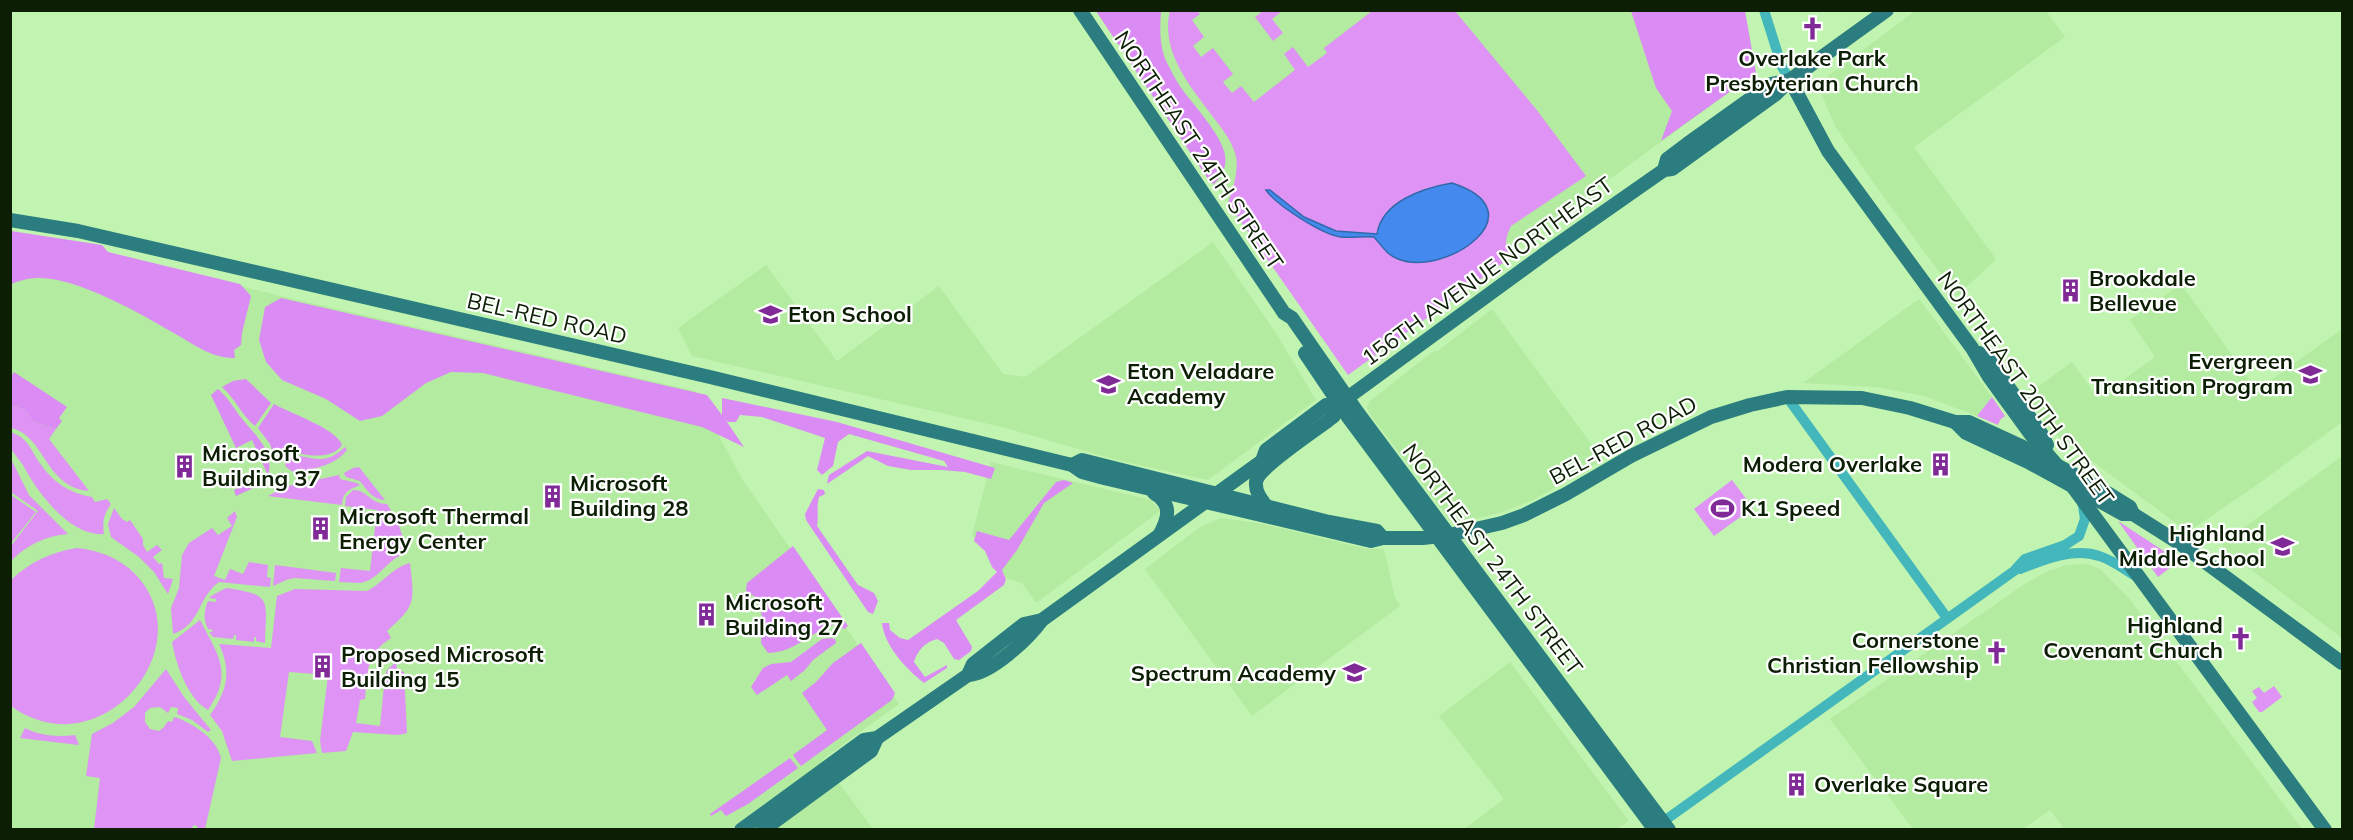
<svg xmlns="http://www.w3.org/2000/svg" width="2353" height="840" font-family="Mulish,sans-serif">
<rect width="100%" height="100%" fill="#c1f4b0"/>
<g fill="#b3eba0">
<path d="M1096,11H1745L1756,73L1366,356L1327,340L1229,208L1228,202L1210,182Z"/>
<path d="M1915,11H2046L2065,37L1914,147L1996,259L1957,296L1872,181L1835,126L1817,84Z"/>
<path d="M10,233L27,234L281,296L695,391L742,479L899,704L822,760L873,829H11Z"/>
<path d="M1213,242L1276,333L1316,400L1208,480L1120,461L1002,427L692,356L678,328L766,265L837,361L939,286L1003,374L1025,377Z"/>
<path d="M2181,284L2257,390L2342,329V422L2261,482L2188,532L2051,431L2026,395L2072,362L2098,398L2155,357L2130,320Z"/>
<path d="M1919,299L1992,397L1977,416L1924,396L1876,387L1803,383Z"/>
<path d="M1492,309L1603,460L1533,500L1503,512L1459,523H1452L1369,413L1367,407L1370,401L1431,353L1439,350Z"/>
<path d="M2342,456V638L2222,548L2223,543Z"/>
<path d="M991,462L1151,500L1160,511L1036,603L1022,583L1007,578L998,566L1039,501L996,562L972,535Z"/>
<path d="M1221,518L1263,524L1368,549H1384L1395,598L1400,606L1252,716L1145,569L1200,527Z"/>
<path d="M2087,564L2100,569L2128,597L2302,829H2064L2050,810L2023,829H1913L1830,719L2026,583L2048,571L2067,565Z"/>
<path d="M1510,662L1629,821L1617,829H1464L1504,799L1439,716Z"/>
</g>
<g fill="#de93f5">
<path d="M1170,11H1197L1200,14L1192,20L1204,37L1193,46L1201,57L1213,48L1233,74L1223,82L1232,93L1241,86L1254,102L1295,70L1284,54L1293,47L1308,67L1327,53L1324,48L1372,11H1455L1536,109L1586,176L1511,226C1505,239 1504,245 1511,257L1348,375L1228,203C1233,189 1240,168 1235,153C1231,140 1222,129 1214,118C1191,87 1160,52 1170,11Z"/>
<path d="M1263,11H1282L1272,19L1283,33L1273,41L1255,17Z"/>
<path d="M1992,397L2005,416L2000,420L1998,425L1977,416Z"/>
<path d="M11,406L24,409L34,422L56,429L49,439L89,491C44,487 46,436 11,428Z"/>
<path d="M10,432C27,437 30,448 39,462C52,482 69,493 92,497L95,502L107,499L111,504C104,514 102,521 104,534C70,537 37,492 23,465C19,459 12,452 10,446C10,442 10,436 10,432Z"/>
<path d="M345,447L347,450C334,466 315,468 295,473L286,467L284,460L289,455C311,455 323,468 345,447Z"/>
<path d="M11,459L29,495L68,534C45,536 27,545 11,561V546L38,511L11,492Z"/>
<path d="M359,467L385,500C373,500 367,490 360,481L346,477L344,473L353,468Z"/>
<path d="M339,475L340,479L357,483L360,485C349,490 343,491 342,505L268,496L288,486Z"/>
<path d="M1732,480L1753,508L1714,536L1694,509Z"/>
<path d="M353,490C368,490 370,504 387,504L397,520L408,552C387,558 379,581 359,583C353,583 346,582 339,582L341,568L370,571L377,510L345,506L346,497Z"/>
<path d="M11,495L36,512L11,543Z"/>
<path d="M114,508L122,519L127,522L130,520L143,539V545L147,552L157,545L162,550L153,557L159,564L162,563L164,578L173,579L168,594L154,572L139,557L111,537L108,524Z"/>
<path d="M235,511L237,517L214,576L225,580L230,569L243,574L249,562L268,565L267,577L271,578L270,587L219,582C197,598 201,625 173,634L171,608L179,588L182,555L189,543L212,528L218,535L232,526L227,518Z"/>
<path d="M2118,521L2179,561L2158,577Z"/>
<path d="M77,548C99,550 119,558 135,574C205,646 100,771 11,706V580C30,562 51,552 77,548Z"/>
<path d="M410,563C414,601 417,605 387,631L391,638C365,655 368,671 365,699L360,700L356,723L380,726L385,676L387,670L396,662L397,669L404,672L407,733L398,735L353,732L346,751L322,753L320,741L328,675L289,672L280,737L312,741L317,753L232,761L222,731L210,715C227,692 232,671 219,644L271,648L277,596L295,589L367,591C383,583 393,567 410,563Z"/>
<path d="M275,565L336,573L335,581L294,578L286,580L273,586Z"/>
<path d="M226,588C273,595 266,598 265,643L256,641V637H254V642L236,640V635H234L233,639L213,637L209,632H212L213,630L208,629C203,619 204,611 208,601L216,602V599L209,598L211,596Z"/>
<path d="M200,620C218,655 234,673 208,710C187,698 176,664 172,642Z"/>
<path d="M166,669L184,697L211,730L208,732L192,720L177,714L178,708L171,707L168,713L160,707L150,708L145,713V722L150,729L159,731L164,727L168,721L172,722L174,717L178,718C196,726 216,738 221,758L205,829H198L197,826L194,825L191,829H94L100,778L86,776L92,734L113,723L134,707Z"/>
<path d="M2274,686L2282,697L2262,712H2259L2252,702L2257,698L2252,691L2259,687L2264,693Z"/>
<path d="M25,728C40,736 58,737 75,735L79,745L20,738Z"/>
</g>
<g fill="#db8bf4">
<path d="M1096,11H1161C1160,28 1159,44 1166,61C1171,70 1176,81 1182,89C1195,107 1221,134 1225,155C1227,167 1222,176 1214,184L1210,182Z"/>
<path d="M1631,11H1745L1756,73L1661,141L1672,111L1656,88Z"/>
<path d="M11,231L102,245L108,252L240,284L251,296L242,333L241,345L234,350L235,358C212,359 192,343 172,332C140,313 74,276 37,278C28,278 19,281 11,284Z"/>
<path d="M281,298L707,395L722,415V398L837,422L995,468L991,479L965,472L942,470H911L888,466L868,456L827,484L829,475L867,451L948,467L944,461L849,434L838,442L833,466L822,475L817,470L825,438L762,417L740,415L736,422H728L725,419L744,447L702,427L483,373L451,372L426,383L382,416L360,421L326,399L282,380L266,362L259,340L265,307Z"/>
<path d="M14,372L67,407L59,418L62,421L56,429L34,422L24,409L11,406V377Z"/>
<path d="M246,379L271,403L255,426C241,415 235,398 222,387L233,381Z"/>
<path d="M218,389C227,397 233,406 239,415C256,437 278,452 266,482L236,496L234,490L267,473L252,440L236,448L211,395Z"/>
<path d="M274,404C290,413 337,429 342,445C329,464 296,452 277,450L274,456L270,444L258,428Z"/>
<path d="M1064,480L1073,483L1044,503L1017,550L1002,570L1006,579L1004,585L956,620L972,647L971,651L959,660L954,659L944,643L937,639C925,642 917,651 914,662L925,677L947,665V668L924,683C906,669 884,645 882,623H889L890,630L900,638L908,640L978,591L997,572L992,567L985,551L974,541L977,531L1009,540L1056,482Z"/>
<path d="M818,489L824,490L825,494L819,497C816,508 819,516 817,526L858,585L874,593L878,601L873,614L868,612L806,520L805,514Z"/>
<path d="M793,546L848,626L844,629L836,624C809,632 797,652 768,653L761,643L763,620L757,598L746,591L747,583Z"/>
<path d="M831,638L835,639L836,643L813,660L805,670L791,681L787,675L757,695L751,687L763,668L771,664L791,662L822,639Z"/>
<path d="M861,643L895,693L892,700L801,766L793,755L827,730L802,693L816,682L833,663Z"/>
<path d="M790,758L798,768L748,804L726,816L721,810L711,816L710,814Z"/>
</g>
<path fill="#4389ee" stroke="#3269a8" stroke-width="1.5" d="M1452,183C1541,212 1445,278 1398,259C1387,255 1382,246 1374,237C1363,236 1352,238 1341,237C1323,235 1276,205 1266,190H1270L1304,217L1336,231L1377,234C1382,201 1424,188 1452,183Z"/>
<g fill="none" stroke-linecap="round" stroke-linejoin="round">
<g stroke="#43b7bb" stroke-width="10">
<path d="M1764,10L1782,67L1790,80"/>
<path d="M1787,397L1947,618"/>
<path d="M2020,569C2043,560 2074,547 2099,556C2113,560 2125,570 2137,577"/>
<path d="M1657,826L2014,571L2025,559L2065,545L2079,536L2085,519L2082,500"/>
</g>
<g stroke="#2b7d7f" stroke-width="14">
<path d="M1080,10L1284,313L1292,318L1358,413L1669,830"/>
<path d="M1790,80L1828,151L1972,348L1989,377L2031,435L2056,464L2325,830"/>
<path d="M1664,170L1667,159L1687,144L1771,84L1790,80"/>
<path d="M10,220L78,231L710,377L1072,465L1082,472L1104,478L1371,541L1383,538H1423L1449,535L1502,523L1524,515L1566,494L1631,456L1711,417L1750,405L1787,397L1862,398L1910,408L1955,422H1969L2019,445L2101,489L2130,507L2133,514L2182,545L2342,663"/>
<path d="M1305,353L1348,417L1655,830"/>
<path d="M1979,353L1990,361L2041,433L2047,445"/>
<path d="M1955,422L1966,433L2030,463L2123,514H2133"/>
<path d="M1072,465L1082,460L1329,522L1377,531L1383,538"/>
<path d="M1154,493C1172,504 1169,517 1160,534"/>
<path d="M1267,507C1261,499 1255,492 1256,482C1258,467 1320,428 1334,416L1335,407"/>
<path d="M968,675C991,674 1028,639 1042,620L1262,461L1266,450L1326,405L1335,407L1339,404L1551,249L1664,170L1672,169L1776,94L1790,80L1887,10"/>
<path d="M741,830L864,740L877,738L968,675L973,664L1024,624L1042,620"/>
<path d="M763,830L871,751L877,738"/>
</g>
</g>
<defs>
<symbol id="church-bare" viewBox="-9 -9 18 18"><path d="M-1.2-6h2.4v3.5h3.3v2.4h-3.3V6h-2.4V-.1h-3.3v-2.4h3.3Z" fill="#802a98" stroke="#fff" stroke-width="2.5" paint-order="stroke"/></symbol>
<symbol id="building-bare" viewBox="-9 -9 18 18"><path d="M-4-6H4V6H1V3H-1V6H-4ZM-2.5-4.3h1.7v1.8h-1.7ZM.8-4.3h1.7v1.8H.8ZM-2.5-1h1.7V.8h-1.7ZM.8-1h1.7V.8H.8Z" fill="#802a98" stroke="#fff" stroke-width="2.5" paint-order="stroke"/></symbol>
<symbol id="school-bare" viewBox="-9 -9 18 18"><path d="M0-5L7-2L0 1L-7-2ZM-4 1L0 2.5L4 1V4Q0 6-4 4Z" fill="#802a98" stroke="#fff" stroke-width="2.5" paint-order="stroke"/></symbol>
<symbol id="stadium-bare" viewBox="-9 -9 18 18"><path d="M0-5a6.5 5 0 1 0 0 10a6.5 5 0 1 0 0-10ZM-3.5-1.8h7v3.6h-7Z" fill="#802a98" stroke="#fff" stroke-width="2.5" paint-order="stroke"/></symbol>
</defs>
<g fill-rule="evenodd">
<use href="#church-bare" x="1796" y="12" width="33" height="33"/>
<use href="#building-bare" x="2054" y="274" width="33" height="33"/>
<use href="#school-bare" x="754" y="298" width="33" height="33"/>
<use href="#school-bare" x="2294" y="358" width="33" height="33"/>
<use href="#school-bare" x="1092" y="368" width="33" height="33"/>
<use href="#building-bare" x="1924" y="448" width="33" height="33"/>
<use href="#building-bare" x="168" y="450" width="33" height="33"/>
<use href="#building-bare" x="536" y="480" width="33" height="33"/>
<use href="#stadium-bare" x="1706" y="492" width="33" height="33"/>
<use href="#building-bare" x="304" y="512" width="33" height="33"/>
<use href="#school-bare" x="2266" y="530" width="33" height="33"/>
<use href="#building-bare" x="690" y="598" width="33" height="33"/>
<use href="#church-bare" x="2224" y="622" width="33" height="33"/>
<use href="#church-bare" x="1980" y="636" width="33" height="33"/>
<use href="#building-bare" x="306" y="650" width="33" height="33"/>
<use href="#school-bare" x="1338" y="656" width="33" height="33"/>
<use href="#building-bare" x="1780" y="768" width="33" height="33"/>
</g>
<g text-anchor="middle" stroke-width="4.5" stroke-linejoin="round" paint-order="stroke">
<g font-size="22" font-weight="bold" fill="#0c1f05" stroke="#fff" text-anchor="start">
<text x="1812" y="66" text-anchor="middle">Overlake Park<tspan x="1812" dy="25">Presbyterian Church</tspan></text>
<text x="2089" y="286">Brookdale<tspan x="2089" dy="25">Bellevue</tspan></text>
<text x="788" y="322">Eton School</text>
<text x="2293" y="369" text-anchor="end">Evergreen<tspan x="2293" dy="25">Transition Program</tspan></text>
<text x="1127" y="379">Eton Veladare<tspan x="1127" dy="25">Academy</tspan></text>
<text x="202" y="461">Microsoft<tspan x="202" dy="25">Building 37</tspan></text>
<text x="1922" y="472" text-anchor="end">Modera Overlake</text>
<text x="570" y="491">Microsoft<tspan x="570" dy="25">Building 28</tspan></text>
<text x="1741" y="516">K1 Speed</text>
<text x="339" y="524">Microsoft Thermal<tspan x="339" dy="25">Energy Center</tspan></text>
<text x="2265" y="541" text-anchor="end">Highland<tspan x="2265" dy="25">Middle School</tspan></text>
<text x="725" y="610">Microsoft<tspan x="725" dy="25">Building 27</tspan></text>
<text x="2223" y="633" text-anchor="end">Highland<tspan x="2223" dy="25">Covenant Church</tspan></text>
<text x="1979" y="648" text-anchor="end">Cornerstone<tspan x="1979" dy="25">Christian Fellowship</tspan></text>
<text x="341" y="662">Proposed Microsoft<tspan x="341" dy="25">Building 15</tspan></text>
<text x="1336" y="681" text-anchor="end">Spectrum Academy</text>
<text x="1814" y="792">Overlake Square</text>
</g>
<g font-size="22" fill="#0c1f05" stroke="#fff">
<text transform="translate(1199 150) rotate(56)" y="8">NORTHEAST 24TH STREET</text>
<text transform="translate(1487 271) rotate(-36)" y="8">156TH AVENUE NORTHEAST</text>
<text transform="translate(547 318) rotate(13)" y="8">BEL-RED ROAD</text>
<text transform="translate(2026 388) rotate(54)" y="8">NORTHEAST 20TH STREET</text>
<text transform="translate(1623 440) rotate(-28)" y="8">BEL-RED ROAD</text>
<text transform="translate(1493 559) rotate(53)" y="8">NORTHEAST 24TH STREET</text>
</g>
</g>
<rect width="2353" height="840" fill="none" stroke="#0c1f05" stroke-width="24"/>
</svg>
